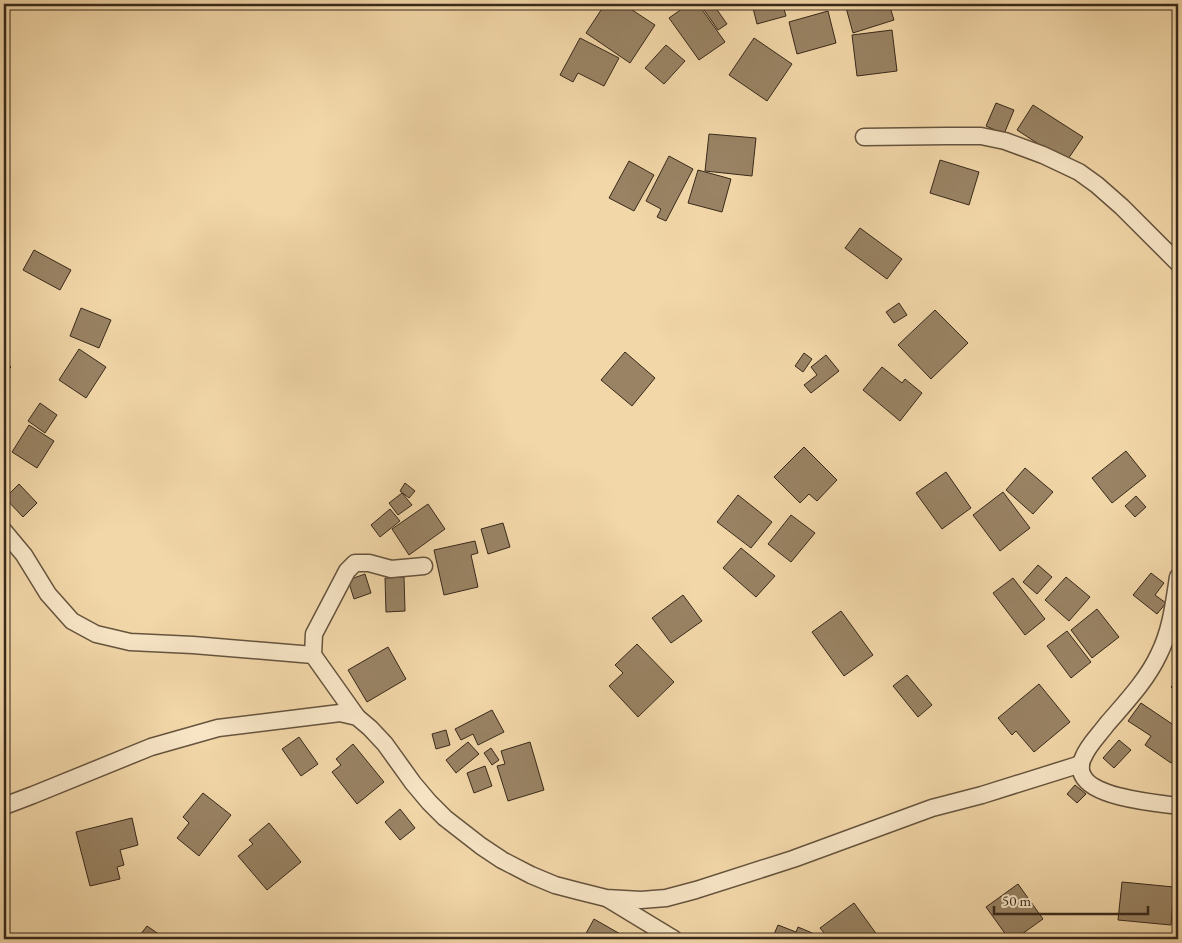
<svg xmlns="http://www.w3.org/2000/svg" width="1182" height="943" font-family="'EB Garamond',serif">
<rect width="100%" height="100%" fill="#f2d7a8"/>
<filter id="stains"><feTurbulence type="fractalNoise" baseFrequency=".004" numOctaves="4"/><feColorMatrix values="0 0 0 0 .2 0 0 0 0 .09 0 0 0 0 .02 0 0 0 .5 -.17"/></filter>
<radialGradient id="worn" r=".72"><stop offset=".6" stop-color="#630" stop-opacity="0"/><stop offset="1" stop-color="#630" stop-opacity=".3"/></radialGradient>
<g fill="#998364" stroke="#38291b">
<path d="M605,4H623L655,25L630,63L586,33Z"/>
<path d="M689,4H698L725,42L699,60L669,18Z"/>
<path d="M700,4H713L727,24L718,30Z"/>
<path d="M752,4H802L784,9L786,16L757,24Z"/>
<path d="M845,4H889L894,20L853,33Z"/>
<path d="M828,11L836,43L797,54L789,22Z"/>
<path d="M892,30L897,71L857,76L852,35Z"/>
<path d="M580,38L619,58L604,86L578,73L573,82L560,75Z"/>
<path d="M754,38L792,64L767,101L729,75Z"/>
<path d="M666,45L685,61L664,84L645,68Z"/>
<path d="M996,103L1014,110L1004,134L986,126Z"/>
<path d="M1033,105L1083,137L1066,162L1017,130Z"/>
<path d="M709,134L756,138L752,176L705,171Z"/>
<path d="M669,156L693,169L666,221L657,217L661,209L646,201Z"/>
<path d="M940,160L979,172L969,205L930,193Z"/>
<path d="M629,161L654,175L634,211L609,198Z"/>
<path d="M698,170L731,179L722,212L688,203Z"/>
<path d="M860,228L902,259L887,279L845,248Z"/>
<path d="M34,250L71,270L60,290L23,270Z"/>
<path d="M899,303L907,315L894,323L886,312Z"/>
<path d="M81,308L111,320L99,348L70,336Z"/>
<path d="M935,310L968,343L931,379L898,345Z"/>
<path d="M79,349L106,367L86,398L59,380Z"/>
<path d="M625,352L655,378L632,406L601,380Z"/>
<path d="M804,353L812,359L803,372L795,366Z"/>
<path d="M826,355L839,371L811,393L804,385L817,375L811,367Z"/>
<path d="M4,360L11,367L4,375Z"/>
<path d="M882,367L902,383L905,379L922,393L900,421L863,390Z"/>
<path d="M40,403L57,415L45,433L28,421Z"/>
<path d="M29,425L54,441L37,468L12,452Z"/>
<path d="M804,447L837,480L817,501L809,494L800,503L774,477Z"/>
<path d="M1126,451L1146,476L1112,503L1092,478Z"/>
<path d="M1025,468L1053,492L1033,514L1006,490Z"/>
<path d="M946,472L971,508L942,529L916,493Z"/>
<path d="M405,483L415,491L409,498L400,491Z"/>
<path d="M19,484L37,503L23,517L5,498Z"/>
<path d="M1003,492L1030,528L1000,551L973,515Z"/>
<path d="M402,493L412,505L398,515L389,503Z"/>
<path d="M738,495L772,522L751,548L717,522Z"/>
<path d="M1136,496L1146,507L1135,517L1125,506Z"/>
<path d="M428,504L445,529L409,555L392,529Z"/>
<path d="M390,509L400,521L380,537L371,525Z"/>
<path d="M791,515L815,533L791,562L768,544Z"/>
<path d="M503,523L510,547L488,554L481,529Z"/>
<path d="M475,541L478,553L471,555L478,587L444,595L434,550Z"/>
<path d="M741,548L775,576L756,597L723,568Z"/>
<path d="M1038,565L1052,577L1037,594L1023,582Z"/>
<path d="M1151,573L1164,583L1155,595L1166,603L1157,614L1133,595Z"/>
<path d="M365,574L371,593L354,599L348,580Z"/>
<path d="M404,577L405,611L386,612L385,578Z"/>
<path d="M1066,577L1090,597L1069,621L1045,600Z"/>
<path d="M1013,578L1045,619L1025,635L993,593Z"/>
<path d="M683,595L702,621L671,643L652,618Z"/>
<path d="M1097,609L1119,637L1092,658L1071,630Z"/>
<path d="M841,611L873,655L844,676L812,632Z"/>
<path d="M1067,631L1091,662L1071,678L1047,646Z"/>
<path d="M637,644L674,682L638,717L609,686L623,673L615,665Z"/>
<path d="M388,647L406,679L367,702L348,670Z"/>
<path d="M907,675L932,705L918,717L893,686Z"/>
<path d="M1178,679V693L1171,687Z"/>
<path d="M1039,684L1070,722L1034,752L1016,731L1012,735L998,718Z"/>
<path d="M1141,703L1178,728V739L1175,744L1178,746V753L1171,763L1145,745L1151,736L1128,721Z"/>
<path d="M492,710L504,732L478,745L473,734L461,740L455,729Z"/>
<path d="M446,730L450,745L436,749L432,734Z"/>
<path d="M299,737L318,764L301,776L282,749Z"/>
<path d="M1119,740L1131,750L1114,768L1103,758Z"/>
<path d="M468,742L479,754L456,773L446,760Z"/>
<path d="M530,742L544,790L508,801L497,766L505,764L501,751Z"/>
<path d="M353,744L384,782L357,804L332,772L341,765L336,759Z"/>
<path d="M491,748L499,760L492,765L484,753Z"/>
<path d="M485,766L492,786L474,793L467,773Z"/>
<path d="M1075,785L1086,794L1077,803L1067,794Z"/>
<path d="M203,793L231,815L199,856L177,838L189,823L183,817Z"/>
<path d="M400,809L415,828L400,840L385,822Z"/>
<path d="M132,818L138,845L120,850L124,865L117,867L120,879L90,886L76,832Z"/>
<path d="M269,823L301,862L267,890L238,856L253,844L249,840Z"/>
<path d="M1122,882L1174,887L1171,925L1118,920Z"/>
<path d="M1018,884L1043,919L1015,939H1009L986,907Z"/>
<path d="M854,903L880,939H829L820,928Z"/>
<path d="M594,919L622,935L620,939H587L584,937Z"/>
<path d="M778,925L796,932L798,927L824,938L823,939H772Z"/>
<path d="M147,926L166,939H137Z"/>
</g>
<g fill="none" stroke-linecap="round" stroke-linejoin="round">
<defs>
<g id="minor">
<path d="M864,137L946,136H981L1005,141L1043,155L1079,172L1097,185L1122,207L1178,263"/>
<path d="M4,531L24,555L48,594L72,621L96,634L130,642L193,645L313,655L357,717"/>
<path d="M1178,577C1174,603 1171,630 1159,654C1147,680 1126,702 1107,724C1099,735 1088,745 1083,758C1080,763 1080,771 1083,776C1094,798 1156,803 1178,806"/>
<path d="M313,655L314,634L347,571L355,563H369L391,569L424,566"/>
<path d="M4,806L33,795L151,747L218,728L340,713L357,717L370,728L385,744L413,783L429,802L445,818L481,846L502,860L531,875L555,885L578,891L606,898L641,900L666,898L696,890L793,859L932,808L982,795L1081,764"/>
<path d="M608,899L674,939"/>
</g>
</defs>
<use href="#minor" stroke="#66543e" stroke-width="19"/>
<use href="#minor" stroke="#f7e5c6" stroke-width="16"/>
</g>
<rect width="1182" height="943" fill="none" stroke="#f2d7a8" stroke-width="20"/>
<rect x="5" y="5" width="1172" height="933" fill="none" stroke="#38291b" stroke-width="2.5"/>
<rect x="10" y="10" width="1162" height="923" fill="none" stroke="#38291b"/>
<path d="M994 906v8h154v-8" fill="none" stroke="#38291b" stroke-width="2.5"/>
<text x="1002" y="906" font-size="15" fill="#38291b" stroke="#f7e5c6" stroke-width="4" paint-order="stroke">50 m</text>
<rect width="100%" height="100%" filter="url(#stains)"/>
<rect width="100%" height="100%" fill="url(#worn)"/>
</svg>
